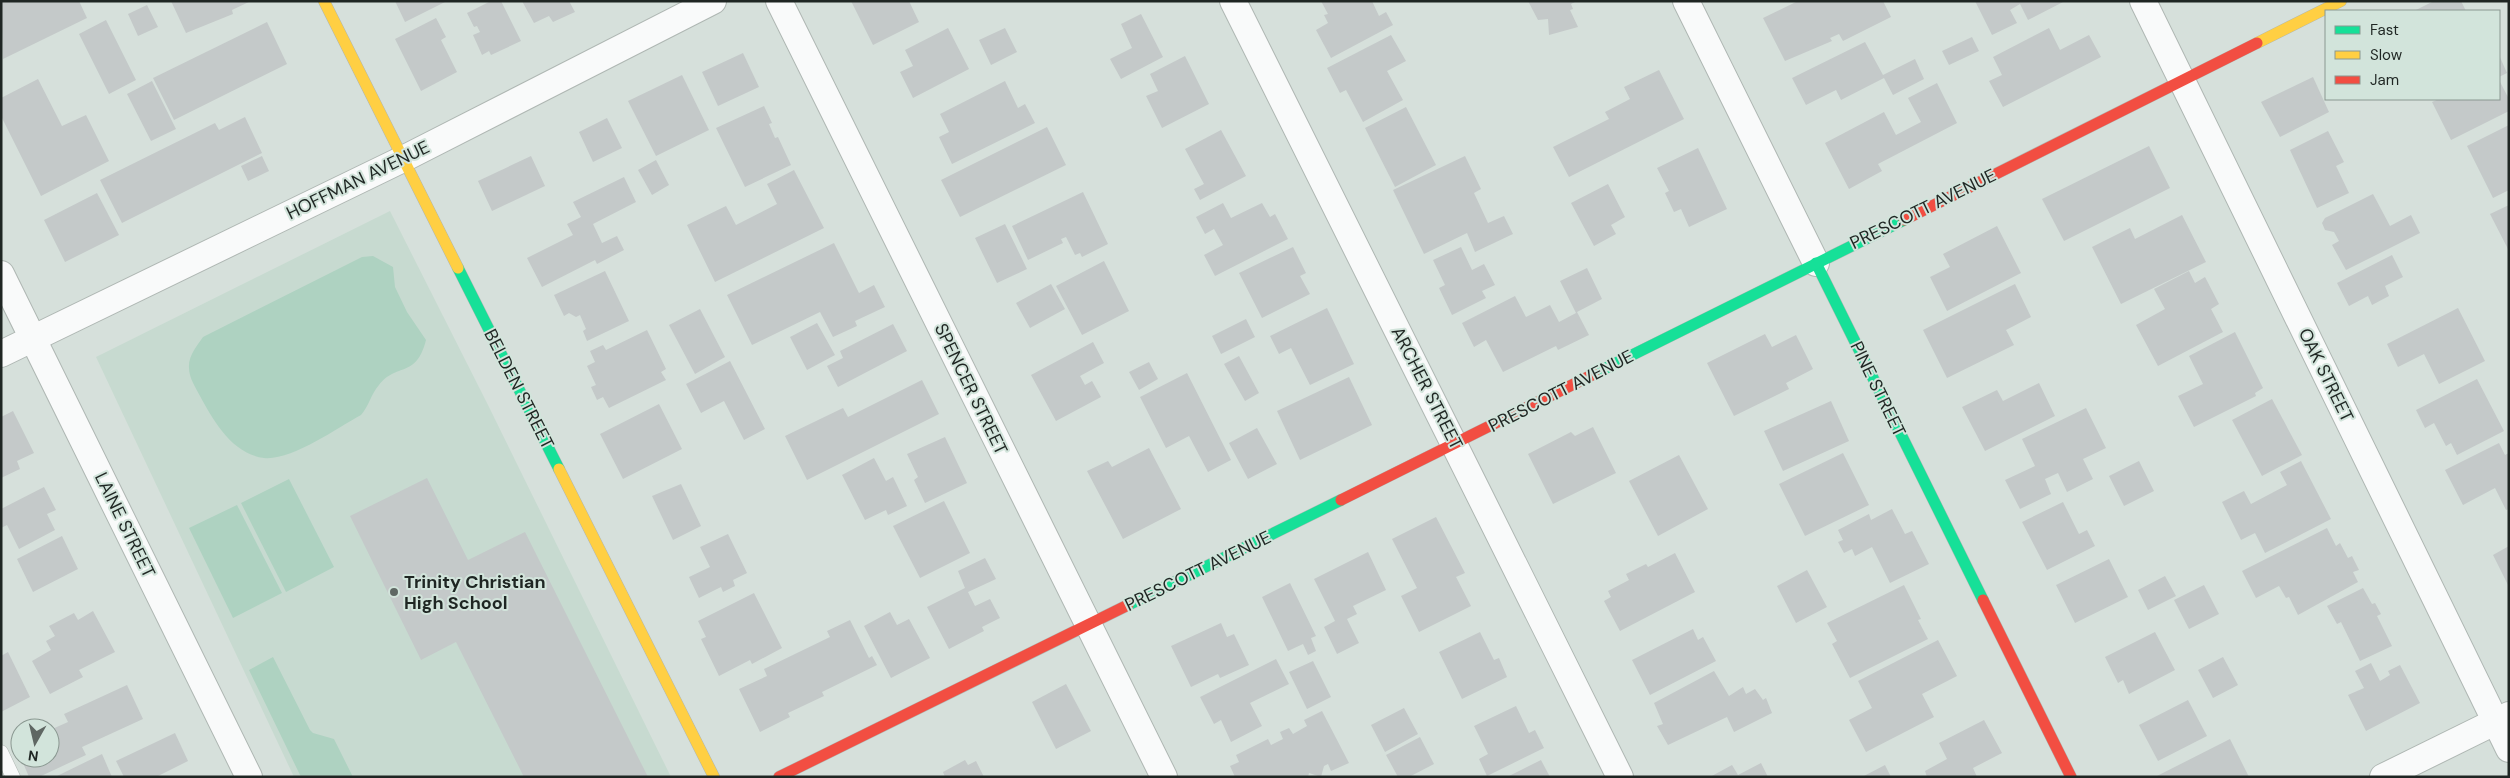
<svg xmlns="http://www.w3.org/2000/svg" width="2510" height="778" font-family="'DM Sans',sans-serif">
<rect width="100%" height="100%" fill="#d6e0db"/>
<path fill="#c7dad0" d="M390,211L489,407L671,777H294L96,357Z"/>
<g fill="#aed2c1">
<path d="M373,256L393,267L395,287L407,312L426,340C416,379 397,362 379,385C371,394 369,406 361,415C337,428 291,461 264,458C232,454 213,420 200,396C196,388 189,378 189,368C188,356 197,346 203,337L362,257Z"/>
<path d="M289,479L334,567L286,592L241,503Z"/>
<path d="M237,505L282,593L233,618L189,528Z"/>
<path d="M273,657L310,730L313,733L334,739L353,777H301L249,670Z"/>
</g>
<g fill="#c4c9c9">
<path d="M1,1H79L87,18L3,59Z"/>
<path d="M171,1H251L232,10L233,14L186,33Z"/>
<path d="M395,1H447L405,22Z"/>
<path d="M491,1H501L521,41L491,55L489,51L482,55L473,35L480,32L477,26L474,27L467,13Z"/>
<path d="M522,1H569L575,12L553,22L549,16L534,23Z"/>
<path d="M851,1H909L919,22L873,45Z"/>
<path d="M1321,1H1372L1379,16L1386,12L1393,25L1331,58L1316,30L1328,23L1324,15L1328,14Z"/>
<path d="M1528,1H1577L1571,4L1573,9L1570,10L1578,27L1549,35L1548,19L1538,20Z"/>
<path d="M1798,1H1883L1891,17L1843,41L1839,34L1830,38L1832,41L1785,61L1763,18Z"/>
<path d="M1975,1H2065L2028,20L2020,4L2010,10L2017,23L1992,35Z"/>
<path d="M2434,1H2461L2466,11H2414Z"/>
<path d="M147,5L158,27L138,36L128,14Z"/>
<path d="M1141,14L1163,57L1121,79L1110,59L1132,48L1121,24Z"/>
<path d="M436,18L446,37L441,40L457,72L421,91L395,39Z"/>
<path d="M106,20L136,80L109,94L79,34Z"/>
<path d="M267,22L287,64L174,120L153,78Z"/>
<path d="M948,28L969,69L913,98L900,72L913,66L905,50Z"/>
<path d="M1005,28L1017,52L991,65L979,40Z"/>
<path d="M2049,28L2060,50L2089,35L2101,57L2003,107L1989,81L2002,75L1993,57Z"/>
<path d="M1391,35L1406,61L1387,71L1403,100L1363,122L1346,90L1340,93L1327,68Z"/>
<path d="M1972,37L1979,51L1949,65L1942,51Z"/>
<path d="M1865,42L1883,75L1915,59L1924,79L1893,95L1884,78L1841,100L1836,90L1806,105L1792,78Z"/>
<path d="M743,53L759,87L718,106L702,72Z"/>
<path d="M2499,55L2507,73L2499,77Z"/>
<path d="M1185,56L1209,104L1162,128L1146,96L1158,91L1150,74Z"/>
<path d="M1659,70L1684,119L1569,177L1553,147L1609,119L1605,112L1630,99L1624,87Z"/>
<path d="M682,75L709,130L656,156L628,101Z"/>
<path d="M2313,77L2329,112L2280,137L2261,102Z"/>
<path d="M38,79L62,126L86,115L109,161L41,196L1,116V98Z"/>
<path d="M2499,80L2509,99V111L2451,140L2432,102L2439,99H2499Z"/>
<path d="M152,81L176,129L151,141L127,94Z"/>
<path d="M1005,81L1018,108L1025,104L1035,123L952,164L939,137L949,132L940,114Z"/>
<path d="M1937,83L1957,123L1878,164L1882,171L1849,189L1825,143L1884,112L1896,135L1921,122L1908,98Z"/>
<path d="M764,106L772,123L769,124L775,138L778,137L791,165L745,187L716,128Z"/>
<path d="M1406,107L1436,165L1395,187L1365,128Z"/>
<path d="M245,117L262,153L122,223L100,180L215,123L219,130Z"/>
<path d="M607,118L622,148L593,162L579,132Z"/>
<path d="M2509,125V190L2493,198L2467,146Z"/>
<path d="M1047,127L1066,165L960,217L941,180Z"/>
<path d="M1221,130L1246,176L1200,200L1194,189L1204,184L1185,149Z"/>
<path d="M2328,131L2344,162L2336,166L2349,193L2317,208L2290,150Z"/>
<path d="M2149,146L2170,188L2064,241L2042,199Z"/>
<path d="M1698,148L1727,209L1689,227L1681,209L1674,212L1665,193L1669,191L1657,168Z"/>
<path d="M262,156L269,171L248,181L241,166Z"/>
<path d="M531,156L545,186L492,211L478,181Z"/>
<path d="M1465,156L1481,189L1474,193L1488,223L1504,216L1513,234L1475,252L1467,233L1424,254L1393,190Z"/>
<path d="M656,160L669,185L652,195L638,170Z"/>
<path d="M794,170L824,228L715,282L687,225L726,206L736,225L777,204L767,184Z"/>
<path d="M624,177L636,202L593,224L602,243L617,236L624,250L597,264L595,260L542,287L527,258L573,235L567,224L581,217L573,202Z"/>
<path d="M1608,184L1625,217L1611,225L1616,234L1594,246L1571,203Z"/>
<path d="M1083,192L1108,244L1082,257L1080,253L1075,255L1066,237L1061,239L1063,243L1028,260L1012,226Z"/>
<path d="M97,193L119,235L65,262L44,220Z"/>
<path d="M2373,194L2390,226L2411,215L2420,233L2346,270L2332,245L2339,241L2334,232L2325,230L2322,223L2325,218Z"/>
<path d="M1223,203L1231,218L1262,203L1270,217L1275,214L1288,239L1215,276L1204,255L1223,245L1214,229L1205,234L1196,217Z"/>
<path d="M2509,205V251L2490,214Z"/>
<path d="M2182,215L2206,262L2121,304L2092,247L2130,228L2135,239Z"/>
<path d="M1005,224L1027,269L997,283L975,238Z"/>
<path d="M1997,226L2021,273L1947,311L1930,277L1950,267L1943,254Z"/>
<path d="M834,243L859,293L874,285L885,307L855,321L857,326L833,337L820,312L752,345L727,295Z"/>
<path d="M1293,247L1306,273L1300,276L1310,294L1262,318L1239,273Z"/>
<path d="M1461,247L1472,270L1484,264L1495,285L1482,291L1486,298L1452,315L1439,288L1445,285L1433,260Z"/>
<path d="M2392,255L2403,277L2385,286L2389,296L2372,305L2368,296L2349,306L2337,283Z"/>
<path d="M1104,261L1129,311L1082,335L1056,286Z"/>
<path d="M1587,268L1602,299L1577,312L1589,335L1558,350L1556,346L1503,372L1486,340L1474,347L1462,323L1515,296L1526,317L1550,305L1559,322L1576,313L1560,281Z"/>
<path d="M605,271L629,321L587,341L583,331L586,329L580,315L576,317L569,313L564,316L554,295Z"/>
<path d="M2189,271L2195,283L2205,277L2219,304L2211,309L2223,332L2158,366L2136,325L2165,309L2154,289Z"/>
<path d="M1051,284L1065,309L1030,328L1016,303Z"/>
<path d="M2015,284L2031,317L2006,330L2014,345L1947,378L1923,330Z"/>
<path d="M1327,308L1354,364L1310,385L1291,348L1279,354L1270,336Z"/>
<path d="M2458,308L2485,361L2439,384L2424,354L2398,367L2387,344Z"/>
<path d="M700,309L725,357L695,374L669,325Z"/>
<path d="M1246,319L1255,337L1221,354L1212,336Z"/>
<path d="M817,323L835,355L807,370L790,337Z"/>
<path d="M893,324L907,351L838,387L827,366L843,358L840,351Z"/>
<path d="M647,330L666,369L661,372L666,380L609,408L603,397L597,400L591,387L596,385L587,366L595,362L590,351L603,345L606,350Z"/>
<path d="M2235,332L2263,388L2255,393L2256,396L2194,427L2178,396L2203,384L2189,356Z"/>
<path d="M1765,334L1772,347L1796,335L1813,369L1786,383L1789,389L1734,416L1707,363Z"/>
<path d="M1093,342L1104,363L1080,376L1085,385L1092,381L1101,397L1056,421L1031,375Z"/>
<path d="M1239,356L1259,393L1245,401L1224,364Z"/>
<path d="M730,361L765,429L744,440L724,401L701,413L686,384Z"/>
<path d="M1149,362L1158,379L1139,390L1129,372Z"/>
<path d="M1187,373L1231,460L1208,472L1189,436L1166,448L1140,397Z"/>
<path d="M1349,377L1372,425L1300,460L1277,411Z"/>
<path d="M2477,379L2504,431L2457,455L2451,443L2446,446L2434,423L2425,428L2416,410Z"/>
<path d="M922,380L939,414L807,480L785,436L843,408L848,417Z"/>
<path d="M2039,383L2055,416L1985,451L1962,407L1997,390L2003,401Z"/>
<path d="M2272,399L2302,455L2262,476L2232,420Z"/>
<path d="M1831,401L1849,441L1783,471L1764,431Z"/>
<path d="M659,404L682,449L623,479L600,434Z"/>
<path d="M2086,408L2106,448L2083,459L2093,479L2067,492L2058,473L2045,479L2051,494L2020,509L2005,480L2035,466L2022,439Z"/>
<path d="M13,411L34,453L17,461L20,469L1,478V417Z"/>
<path d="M1593,427L1616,473L1553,504L1528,454L1571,432L1575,436Z"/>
<path d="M1257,428L1277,464L1248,479L1229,443Z"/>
<path d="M945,437L967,483L925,503L914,480L918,477L907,454Z"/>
<path d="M2499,443L2505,455L2509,453V509L2506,510L2495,488L2463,505L2445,470Z"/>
<path d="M1149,448L1181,509L1123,539L1087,471L1108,461L1112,467Z"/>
<path d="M1843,453L1869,505L1805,536L1779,484Z"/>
<path d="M1679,455L1708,509L1658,536L1629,481Z"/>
<path d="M874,458L886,481L893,477L907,506L888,515L886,510L865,520L842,475Z"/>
<path d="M2139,461L2154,491L2124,506L2109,476Z"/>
<path d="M2301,461L2331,519L2265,553L2255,533L2241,540L2222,502L2244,491L2251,504L2287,485L2280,472Z"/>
<path d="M427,478L468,560L525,532L648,777H524L456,642L421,660L350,516Z"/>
<path d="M681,484L701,526L673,540L652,496Z"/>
<path d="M44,487L56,510L47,514L55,530L19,549L7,525L1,528V509Z"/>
<path d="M944,501L970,553L920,578L893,526Z"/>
<path d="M2063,502L2079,534L2087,530L2095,546L2047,570L2022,522Z"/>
<path d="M1892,509L1905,534L1912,531L1929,564L1890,583L1872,547L1855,556L1852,549L1844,553L1838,542L1843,540L1838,530L1869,514L1871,520Z"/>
<path d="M1436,517L1465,573L1456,577L1471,606L1419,632L1401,596L1417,588L1392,539Z"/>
<path d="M2327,528L2336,546L2340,543L2348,558L2352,556L2359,570L2353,572L2358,582L2298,615L2289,597L2286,598L2279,586L2256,598L2242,571Z"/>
<path d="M728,534L747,573L733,580L735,586L723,592L721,587L699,598L689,577L710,567L700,547Z"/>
<path d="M62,536L78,569L33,592L17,559Z"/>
<path d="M2509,546V587L2493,555Z"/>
<path d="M1368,552L1386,590L1353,606L1357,614L1347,619L1359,643L1337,654L1324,627L1335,621L1314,579Z"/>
<path d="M1675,553L1695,592L1620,631L1604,601L1611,597L1608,591L1629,580L1626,574L1646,564L1648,567Z"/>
<path d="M985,558L996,579L968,592L975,606L990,599L1000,618L982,627L984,631L949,649L927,607L965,588L958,571Z"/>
<path d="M2109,559L2128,597L2075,623L2056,585Z"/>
<path d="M1807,570L1827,607L1796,623L1777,586Z"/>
<path d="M2165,576L2176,596L2148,610L2138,590Z"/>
<path d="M1290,583L1316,636L1311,638L1316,651L1308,655L1303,644L1288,651L1262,597Z"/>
<path d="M1904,585L1921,619L1918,620L1928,639L1850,678L1832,644L1837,641L1827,623Z"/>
<path d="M2204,585L2219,614L2189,629L2174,600Z"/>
<path d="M2363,588L2372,604L2375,603L2381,614L2377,616L2392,646L2360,661L2341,622L2337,624L2327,606Z"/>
<path d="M754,593L782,648L752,664L750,660L719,676L701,639L706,637L698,621Z"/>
<path d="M93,611L115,652L79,670L83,677L50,694L32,661L51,650L46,641L55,636L49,626L74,613L78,620Z"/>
<path d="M890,612L897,625L909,619L930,658L891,678L864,626Z"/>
<path d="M850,620L869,658L872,656L877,665L822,692L824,696L788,713L790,717L760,732L739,689L767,676L764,669L830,637L827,631Z"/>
<path d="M1221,623L1227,637L1234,634L1249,665L1220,678L1218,674L1191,687L1171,646Z"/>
<path d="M1693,629L1698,640L1703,637L1716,661L1650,695L1632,660Z"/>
<path d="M1480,632L1494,660L1499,658L1507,677L1462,699L1439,652Z"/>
<path d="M2155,632L2175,670L2129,694L2123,680L2118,683L2105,657Z"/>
<path d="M1938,640L1957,676L1922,694L1934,717L1866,752L1849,720L1872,708L1858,681Z"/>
<path d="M8,652L30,697L1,712V656Z"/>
<path d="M2223,657L2238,685L2213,698L2198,670Z"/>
<path d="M1276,659L1289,684L1250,703L1262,726L1231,742L1221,720L1214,724L1200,697Z"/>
<path d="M1313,661L1331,697L1307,709L1289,672Z"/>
<path d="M2371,663L2380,681L2390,675L2388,671L2400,665L2420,703L2366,731L2348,695L2364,688L2355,671Z"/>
<path d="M1714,671L1729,696L1743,687L1746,694L1755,689L1763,700L1766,698L1772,713L1734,732L1727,717L1668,745L1657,726L1663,724L1654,703Z"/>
<path d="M1066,684L1091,731L1056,749L1032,702Z"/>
<path d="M127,685L143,719L82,747L86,755L39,777H29L21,758H50V730L68,722L64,714Z"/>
<path d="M2188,700L2207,736L2158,761L2139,725Z"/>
<path d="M1516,706L1529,733L1535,730L1544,748L1487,776L1479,759L1488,754L1474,726Z"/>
<path d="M1404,708L1418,734L1385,752L1371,725Z"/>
<path d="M1322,711L1349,763L1331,771L1328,764L1324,766L1321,777L1309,773L1308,777H1235L1230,766L1239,762L1236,755L1268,739L1271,745L1283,739L1280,732L1289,728L1293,734L1307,726L1304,720Z"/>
<path d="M1984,720L2002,753L1973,768L1977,777H1927L1925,771L1947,759L1939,743Z"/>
<path d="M175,733L188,761L156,777H124L116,761Z"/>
<path d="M20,736V757L12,740Z"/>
<path d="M1420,737L1434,764L1409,777H1398L1386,755Z"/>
<path d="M2230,739L2249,777H2155Z"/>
<path d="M102,754L112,777H55Z"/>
<path d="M965,760L968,765L976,761L984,777H945L943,772Z"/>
<path d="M1541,760L1550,777H1507Z"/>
<path d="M1761,763L1768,777H1710L1732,765L1738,775Z"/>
<path d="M1885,765L1891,777H1862Z"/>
</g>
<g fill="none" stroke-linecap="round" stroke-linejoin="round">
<defs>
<path id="lane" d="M1,752L13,777"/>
<g id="street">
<path d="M779,1L1164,777"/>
<path d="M1233,1L1620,777"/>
<path d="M1686,1L1816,263"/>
<path d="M2143,1L2509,749"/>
<path d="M1,274L249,777"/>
<path d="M1,354L403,159L713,1"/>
<path d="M2383,777L2509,715"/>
</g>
<g id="fast">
<path d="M1816,263L1983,600"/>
<path d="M458,268L559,469"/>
<path d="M1594,374L1904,220"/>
<path d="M1128,605L1341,500"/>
</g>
<g id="slow">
<path d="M324,1L458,268"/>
<path d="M2257,43L2341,1"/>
<path d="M559,469L714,777"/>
</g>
<g id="jam">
<path d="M1904,220L2257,43"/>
<path d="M1341,500L1594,374"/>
<path d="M1983,600L2071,777"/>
<path d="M779,777L1128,605"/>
</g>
</defs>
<use href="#lane" stroke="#afb7b3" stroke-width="15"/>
<use href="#street" stroke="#afb7b3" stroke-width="28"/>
<use href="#fast" stroke="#afb7b3" stroke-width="12"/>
<use href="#slow" stroke="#afb7b3" stroke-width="12"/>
<use href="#jam" stroke="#afb7b3" stroke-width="12"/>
<use href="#lane" stroke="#f9fafa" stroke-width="14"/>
<use href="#street" stroke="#f9fafa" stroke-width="26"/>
<use href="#fast" stroke="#16e098" stroke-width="11"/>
<use href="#slow" stroke="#ffcf43" stroke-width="11"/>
<use href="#jam" stroke="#f24e42" stroke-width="11"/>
</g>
<circle fill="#5f6763" stroke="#d2e4db" stroke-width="2" cx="394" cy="592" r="5"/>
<g text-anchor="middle" stroke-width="4" stroke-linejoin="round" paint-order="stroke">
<g font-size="18" fill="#1f2623" stroke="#d2e4db">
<text transform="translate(358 180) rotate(-26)" y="6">HOFFMAN AVENUE</text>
<text transform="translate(1923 209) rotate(-26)" y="6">PRESCOTT AVENUE</text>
<text transform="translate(2326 375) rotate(64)" y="6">OAK STREET</text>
<text transform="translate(1427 388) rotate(63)" y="6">ARCHER STREET</text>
<text transform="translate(519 389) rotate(63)" y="6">BELDEN STREET</text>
<text transform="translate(971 389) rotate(64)" y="6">SPENCER STREET</text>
<text transform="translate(1878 389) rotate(64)" y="6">PINE STREET</text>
<text transform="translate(1561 391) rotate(-27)" y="6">PRESCOTT AVENUE</text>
<text transform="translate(125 525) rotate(64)" y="6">LAINE STREET</text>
<text transform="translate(1198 571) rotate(-26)" y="6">PRESCOTT AVENUE</text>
</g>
<g font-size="18" font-weight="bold" fill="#1f2623" stroke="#d2e4db" text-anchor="start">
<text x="404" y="588">Trinity Christian<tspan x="404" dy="21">High School</tspan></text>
</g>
</g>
<rect width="2510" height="778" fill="none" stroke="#1f2623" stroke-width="5"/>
<rect x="2325" y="10" width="175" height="90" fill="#d2e4db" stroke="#8a9891"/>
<rect x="2335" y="26" width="25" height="8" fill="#16e098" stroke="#8a9891"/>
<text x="2370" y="35" font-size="15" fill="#1f2623">Fast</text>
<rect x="2335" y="51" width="25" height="8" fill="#ffcf43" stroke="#8a9891"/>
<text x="2370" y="60" font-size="15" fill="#1f2623">Slow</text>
<rect x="2335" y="76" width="25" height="8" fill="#f24e42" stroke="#8a9891"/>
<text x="2370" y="85" font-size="15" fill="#1f2623">Jam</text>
<g transform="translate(35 743) rotate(188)"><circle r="24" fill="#d2e4db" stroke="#8a9891"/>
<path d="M0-4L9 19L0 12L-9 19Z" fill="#5f6763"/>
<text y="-8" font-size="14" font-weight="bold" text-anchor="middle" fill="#1f2623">N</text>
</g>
</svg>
